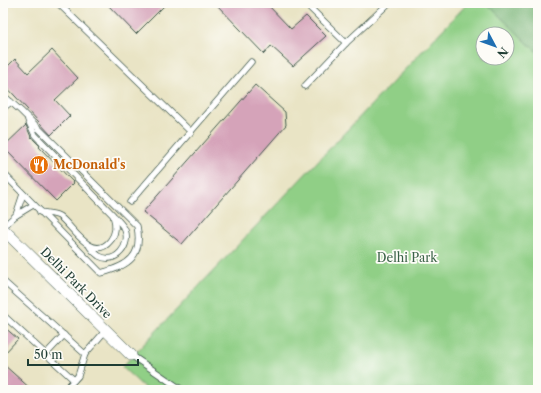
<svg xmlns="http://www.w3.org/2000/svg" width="541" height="393" font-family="'Libre Caslon Text',serif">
<rect width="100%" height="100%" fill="#fdfcf7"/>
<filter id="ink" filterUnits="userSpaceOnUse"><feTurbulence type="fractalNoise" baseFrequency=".025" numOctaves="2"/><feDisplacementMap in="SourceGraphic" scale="8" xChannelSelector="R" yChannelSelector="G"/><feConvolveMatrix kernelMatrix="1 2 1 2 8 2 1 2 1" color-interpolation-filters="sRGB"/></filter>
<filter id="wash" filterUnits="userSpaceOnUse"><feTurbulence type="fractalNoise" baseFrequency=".012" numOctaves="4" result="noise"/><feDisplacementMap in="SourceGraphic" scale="16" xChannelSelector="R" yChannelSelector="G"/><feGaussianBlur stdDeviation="0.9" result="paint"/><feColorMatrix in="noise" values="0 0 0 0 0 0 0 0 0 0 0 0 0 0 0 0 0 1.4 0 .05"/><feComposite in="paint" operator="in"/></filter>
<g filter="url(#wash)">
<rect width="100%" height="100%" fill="#e9e4c5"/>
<path fill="#90cf86" stroke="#58865d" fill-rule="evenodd" d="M468,3H486L538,53V390H147L122,367ZM483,34H507V58H483Z"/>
<path fill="#74b273" stroke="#4a7854" d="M486,3H538V53Z"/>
<g id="blocks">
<g fill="#d5a3b9">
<path d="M106,3H167L136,34Z"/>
<path d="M215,3H266L291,29L306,16L326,36L293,66L271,46L264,54Z"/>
<path d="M52,50L78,78L55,100L70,116L51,135L3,83V71L15,59L28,73Z"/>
<path d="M255,85L285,112L286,125L182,244L143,212Z"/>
<path d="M26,125L31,137L40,146L39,147L74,183L56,201L3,147Z"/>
<path d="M3,326L18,339L3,355Z"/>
<path d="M3,364L32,390H3Z"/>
</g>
</g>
</g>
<g filter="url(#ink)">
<use href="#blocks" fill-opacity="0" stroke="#3d564a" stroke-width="1"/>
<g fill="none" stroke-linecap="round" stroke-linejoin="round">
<defs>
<g id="service">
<path d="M58,3L191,132"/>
<path d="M305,3L346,43"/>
<path d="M305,86L346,43L389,3"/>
<path d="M3,95L21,111L137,226C143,256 129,266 101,273L3,173"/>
<path d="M3,108L11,102"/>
<path d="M28,120L35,135L113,215C116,224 117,233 110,241C92,263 72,225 59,216C54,213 46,213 40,212"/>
<path d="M130,202L251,62"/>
<path d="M16,215L23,194"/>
<path d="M3,227L15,216L33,205"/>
<path d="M90,247C92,250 96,254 99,256C116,265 131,245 125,230C123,225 118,221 115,217"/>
<path d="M3,281L85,354"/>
<path d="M3,315L74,380"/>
<path d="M46,354L64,335"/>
<path d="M131,355L182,390"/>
<path d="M65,390L78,376L85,354L106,330"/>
</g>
<path id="minor" d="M3,229L131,355"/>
</defs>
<use href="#service" stroke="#3d564a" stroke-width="7"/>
<use href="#minor" stroke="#3d564a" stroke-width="12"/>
<use href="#service" stroke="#fff" stroke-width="5.5"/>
<use href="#minor" stroke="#fff" stroke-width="11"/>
</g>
</g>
<defs>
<symbol id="restaurant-disc" viewBox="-11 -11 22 22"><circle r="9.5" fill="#e8710a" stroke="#fdfcf7"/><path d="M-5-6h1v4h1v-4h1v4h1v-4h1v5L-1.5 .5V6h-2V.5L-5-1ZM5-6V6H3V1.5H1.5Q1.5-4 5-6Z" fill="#fff"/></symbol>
</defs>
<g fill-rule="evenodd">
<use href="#restaurant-disc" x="28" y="154" width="22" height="22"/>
</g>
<g text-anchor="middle" stroke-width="3.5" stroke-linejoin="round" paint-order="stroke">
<g font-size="12" font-weight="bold" fill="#c56008" stroke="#fdfcf7" text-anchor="start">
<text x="53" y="169">McDonald's</text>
</g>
<g font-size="12" fill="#3b6248" stroke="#fdfcf7">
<text x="407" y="262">Delhi Park</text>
</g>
<g font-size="12" fill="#1f3d34" stroke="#fdfcf7">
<text transform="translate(76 283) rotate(45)" y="4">Delhi Park Drive</text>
</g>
</g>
<rect width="541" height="393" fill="none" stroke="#fdfcf7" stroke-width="16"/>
<g transform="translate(495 46) rotate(131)"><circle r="19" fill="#fdfcf7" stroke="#a4b0a9"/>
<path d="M0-3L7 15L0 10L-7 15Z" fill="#1f6fb2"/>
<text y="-6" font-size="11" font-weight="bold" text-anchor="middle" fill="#1f3d34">N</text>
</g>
<path d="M28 359v6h110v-6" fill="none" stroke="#1f3d34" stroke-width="2"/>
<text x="34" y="359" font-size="12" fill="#1f3d34" stroke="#fdfcf7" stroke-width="3" paint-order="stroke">50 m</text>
</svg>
